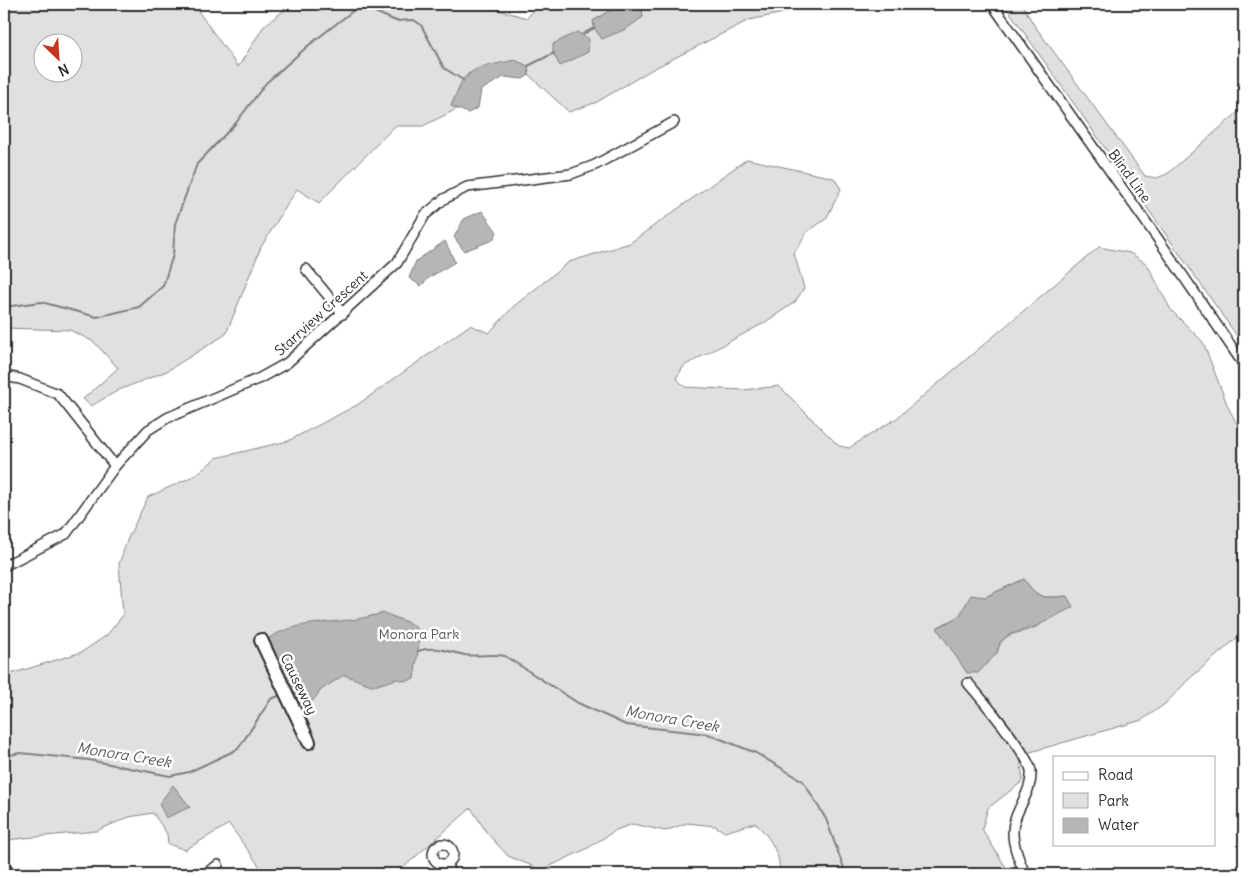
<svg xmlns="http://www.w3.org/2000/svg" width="1248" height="878" font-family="Delius,sans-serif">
<rect width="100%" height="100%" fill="#fff"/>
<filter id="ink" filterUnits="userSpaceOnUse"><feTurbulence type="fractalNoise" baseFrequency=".02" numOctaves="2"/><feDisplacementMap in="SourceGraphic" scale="10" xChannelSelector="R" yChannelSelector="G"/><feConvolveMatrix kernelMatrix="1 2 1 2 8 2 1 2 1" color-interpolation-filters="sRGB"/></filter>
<g filter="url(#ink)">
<g fill="#e0e0e0" stroke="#868686" fill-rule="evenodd">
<path d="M4,4H193L238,67L264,26L292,4H494L492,8L527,18L538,4H620L593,21L643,17L641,4H804L779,14L749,20L651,70L597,102L569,112L529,75L528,66L469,73L462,80L451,106L459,108L423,126H395L319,203L297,189L261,247L226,334L167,371L119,390L91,406L83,399L118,368L94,342L70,330L4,328ZM42,42H72V72H42Z"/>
<path d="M1004,4H1022L1034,25L1145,176L1157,178L1167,174L1244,107V346Z"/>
<path d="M747,159L834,178L841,189L826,219L807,232L794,253L804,288L795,302L764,323L684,366L676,378L685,387L744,390L779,386L839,446L849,448L897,418L1099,247L1130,253L1147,264L1171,310L1203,342L1228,407L1244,437V632L1188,680L1165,704L1142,720L1020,755L1023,781L988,808L982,829L1010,874H780C780,853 770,837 755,823L725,832L715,826L687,823L665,831L633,824L616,830L588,848L542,870L508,856L487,833L471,808L396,874H265L229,824L185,850L168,844L167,834L153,813L129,817L96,831L5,840L4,676L82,652L107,635L123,615L119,564L128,538L148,497L196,475L216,458L288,441L357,405L470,325L489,333L514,306L569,262L630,243ZM1024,579C1038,599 1043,598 1066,596C1058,605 1047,622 1036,627C1018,636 1003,629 997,653L938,627L959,616L985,597Z"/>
</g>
<g fill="#b6b6b6" stroke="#7e7e7e">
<path d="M620,4H641L643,17L626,29L602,39L594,28L593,21Z"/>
<path d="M577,32L589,39L588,52L560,66L553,53V44Z"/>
<path d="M515,60L528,66L529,75L523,79L504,77L481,90L478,108L468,113L451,106C470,63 471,70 515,60Z"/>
<path d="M482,211L497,232L493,240L464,251L454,237L464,219Z"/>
<path d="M445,241L455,262L430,277L421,286L409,278L416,261Z"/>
<path d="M1024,579C1038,600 1043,598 1067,596L1073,607L1037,626L1008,635L1000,642L997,653L978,673H967L937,628L959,616L971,595L985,597Z"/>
<path d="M384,613L414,625L420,637L414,679L406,681L397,679L374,686L344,675L321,690L311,703L303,710L301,716L265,641C288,623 322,623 350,620C362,619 373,615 384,613Z"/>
<path d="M173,785L190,807L166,818L159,804Z"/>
</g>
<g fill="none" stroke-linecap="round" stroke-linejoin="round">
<g stroke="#7e7e7e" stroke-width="2">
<path d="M583,34L594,28"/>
<path d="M528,66L554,53"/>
<path d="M4,307L41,302L97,317L139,307L163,286L173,255L175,224L197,164L235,124L266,83L309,45L354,10L368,9L396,21L414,20L421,25L444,68L463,80"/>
<path d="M418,651C436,645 448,652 465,655C479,657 492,653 505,656L578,703L626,725L708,734L756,753L803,781L826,819L846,874"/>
<path d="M4,756L20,753L89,760L170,776L189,772L238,749L271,699L281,695"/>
</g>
<defs>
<g id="minor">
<path d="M992,4L1158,239L1244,365"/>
<path d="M306,269L343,314"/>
<path d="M4,376L20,379L58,394L115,466"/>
<path d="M4,566L66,534L115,466L148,430L167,418L260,378L287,363L397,263L425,215L444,199L467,187L571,174L595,165L674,122"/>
<path d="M968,683C980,697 1029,755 1031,771C1033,793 1012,812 1013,833C1013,847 1020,862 1025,874"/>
<circle cx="443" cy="854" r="10"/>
<path d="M446,864L451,874"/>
<path d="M205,874L218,865"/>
</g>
<path id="major" d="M1240,874L1244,871"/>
<g id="highway">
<path d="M261,640L309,742"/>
<path d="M4,868L8,874"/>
</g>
</defs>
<use href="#minor" stroke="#2b2b2b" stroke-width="12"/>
<use href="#major" stroke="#2b2b2b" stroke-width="15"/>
<use href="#highway" stroke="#2b2b2b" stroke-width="16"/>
<use href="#minor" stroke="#fff" stroke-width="9"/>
<use href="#major" stroke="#fff" stroke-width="11"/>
<use href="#highway" stroke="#fff" stroke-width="12"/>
</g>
</g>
<g text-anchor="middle" stroke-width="5" stroke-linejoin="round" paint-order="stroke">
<g font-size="14" fill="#2b2b2b" stroke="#fff">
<text transform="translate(1130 176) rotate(54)" y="5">Blind Line</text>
<text transform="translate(321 313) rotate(-42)" y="5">Starrview Crescent</text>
<text transform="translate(299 684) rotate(64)" y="5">Causeway</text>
</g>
<g font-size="14" fill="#585858" stroke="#fff">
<text x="419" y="639">Monora Park</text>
</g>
<g font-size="15" font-style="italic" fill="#5c5c5c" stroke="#fff">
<text transform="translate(672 719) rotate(10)" y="5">Monora Creek</text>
<text transform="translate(124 755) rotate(9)" y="5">Monora Creek</text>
</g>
</g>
<rect width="1248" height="878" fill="none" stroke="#fff" stroke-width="20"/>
<rect x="10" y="10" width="1228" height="858" fill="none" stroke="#2b2b2b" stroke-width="2" filter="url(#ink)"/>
<rect x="1053" y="756" width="162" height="90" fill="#ffffff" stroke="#aaaaaa"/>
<rect x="1063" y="772" width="25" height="8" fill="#ffffff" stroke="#aaaaaa"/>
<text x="1098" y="780" font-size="15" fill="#2b2b2b">Road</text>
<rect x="1063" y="793" width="25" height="15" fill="#e0e0e0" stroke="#aaaaaa"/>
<text x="1098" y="806" font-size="15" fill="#2b2b2b">Park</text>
<rect x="1063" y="818" width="25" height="15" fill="#b6b6b6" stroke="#aaaaaa"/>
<text x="1098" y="830" font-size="15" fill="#2b2b2b">Water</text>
<g transform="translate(58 58) rotate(155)"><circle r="24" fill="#ffffff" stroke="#aaaaaa"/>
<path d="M0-4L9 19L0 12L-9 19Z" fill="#c8321e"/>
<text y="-8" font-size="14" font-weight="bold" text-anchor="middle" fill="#2b2b2b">N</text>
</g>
</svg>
